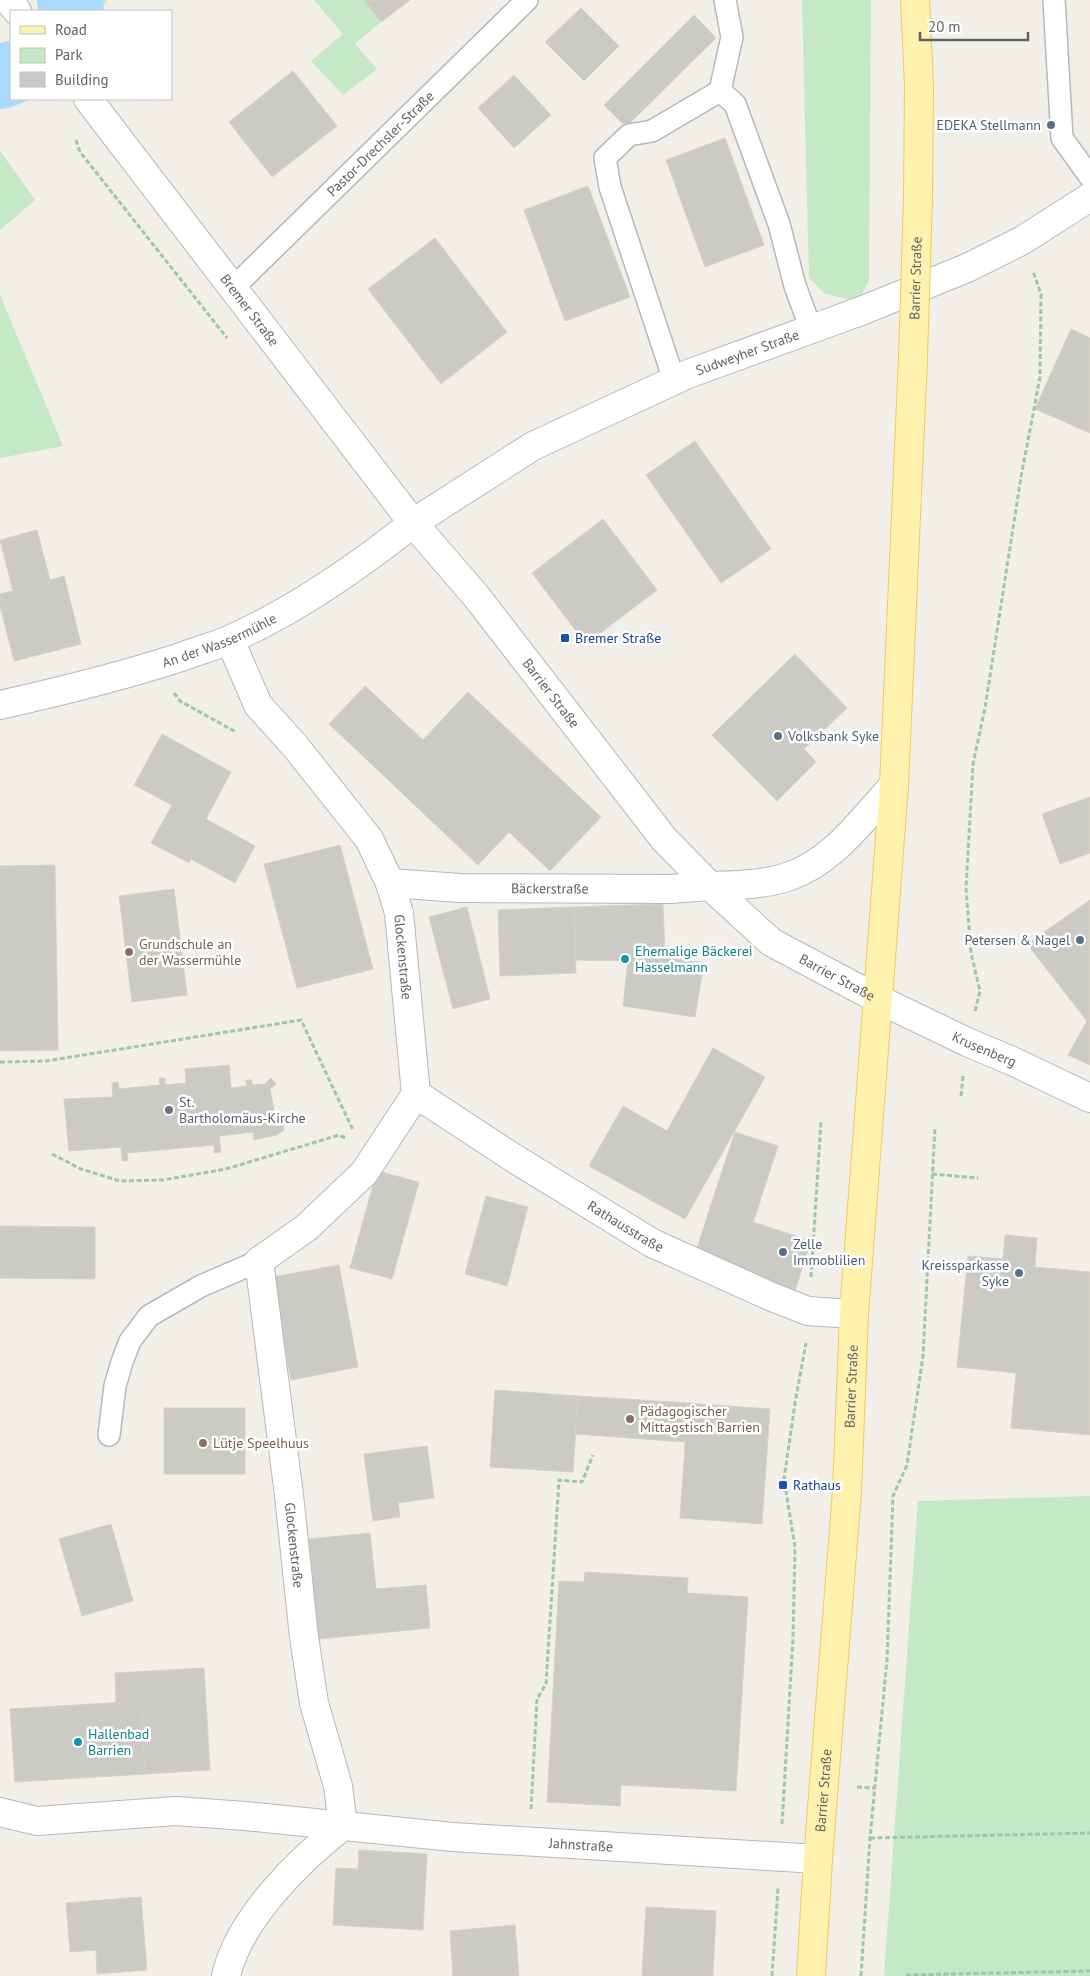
<svg xmlns="http://www.w3.org/2000/svg" width="1090" height="1976" font-family="'PT Sans',sans-serif">
<rect width="100%" height="100%" fill="#f1efe8"/>
<g fill="#c5e8c5">
<path d="M71,0H107L101,11H80Z"/>
<path d="M314,0H364L381,22L355,44L377,69L343,95L311,61L343,34Z"/>
<path d="M802,0H871L869,280L859,301L825,294L809,278Z"/>
<path d="M0,151L35,200L0,230Z"/>
<path d="M0,295L63,446L0,458Z"/>
<path d="M1090,1496V1976H884L918,1501Z"/>
</g>
<g fill="none" stroke-linecap="round" stroke-linejoin="round">
<path stroke="#aadaff" stroke-width="11" d="M0,55L11,64"/>
<g stroke="#aadaff" stroke-width="64">
<path d="M69,0L72,11"/>
<path d="M0,77L11,73"/>
</g>
</g>
<g fill="#cccac5" stroke="#d6d1c6">
<path d="M364,0H410L381,22Z"/>
<path d="M581,8L619,46L584,81L545,42Z"/>
<path d="M694,15L716,38L626,127L604,105Z"/>
<path d="M293,71L337,126L272,177L229,122Z"/>
<path d="M514,75L551,115L514,148L478,108Z"/>
<path d="M725,138L764,245L705,267L666,160Z"/>
<path d="M588,186L630,297L565,321L524,210Z"/>
<path d="M435,238L507,332L441,384L368,289Z"/>
<path d="M1071,329L1090,338V433L1035,409Z"/>
<path d="M695,441L771,549L721,583L646,475Z"/>
<path d="M603,519L657,590L586,644L532,573Z"/>
<path d="M37,530L50,580L64,576L81,644L14,661L0,606V594L13,591L0,540Z"/>
<path d="M795,654L847,708L804,749L816,762L777,801L712,735Z"/>
<path d="M365,686L423,740L468,692L601,817L550,871L509,832L478,865L329,724Z"/>
<path d="M162,734L231,772L206,819L255,846L235,883L191,859L189,863L151,843L172,805L134,785Z"/>
<path d="M1090,797V853L1060,864L1042,814Z"/>
<path d="M340,845L373,969L297,988L264,864Z"/>
<path d="M55,865L58,1050L0,1051V866Z"/>
<path d="M174,889L187,995L132,1002L119,896Z"/>
<path d="M1090,900V1065L1068,1055L1087,1021L1027,944Z"/>
<path d="M663,904L665,957L704,963L695,1017L623,1006L628,961L576,960L574,907Z"/>
<path d="M467,907L490,999L453,1009L429,917Z"/>
<path d="M574,907L576,973L500,976L498,910Z"/>
<path d="M713,1048L765,1077L685,1219L589,1166L623,1106L667,1131Z"/>
<path d="M229,1065L231,1088L247,1086L246,1080H252V1085L265,1084L271,1078L276,1084L270,1089L276,1122L283,1121L284,1130L277,1135L254,1140L253,1132L219,1136L221,1152L214,1153V1145L127,1153L128,1161H122L121,1147L69,1151L64,1099L113,1097L112,1083L118,1082L119,1089L160,1085L159,1078H165V1085L186,1083L185,1069Z"/>
<path d="M735,1132L778,1146L753,1223L710,1208Z"/>
<path d="M377,1171L419,1182L392,1279L350,1268Z"/>
<path d="M486,1196L528,1207L507,1286L465,1274Z"/>
<path d="M710,1208L811,1241L795,1291L694,1258Z"/>
<path d="M0,1226L95,1227V1279L0,1278Z"/>
<path d="M1005,1235L1037,1238L1035,1267L1090,1272V1435L1011,1428L1016,1373L957,1367L968,1256L1003,1259Z"/>
<path d="M339,1265L358,1367L291,1380L272,1277Z"/>
<path d="M495,1390L578,1396L573,1472L490,1467Z"/>
<path d="M578,1396L688,1403L685,1442L575,1434Z"/>
<path d="M688,1403L770,1409L762,1524L680,1518Z"/>
<rect x="164" y="1408" width="81" height="66"/>
<path d="M427,1446L434,1498L398,1503L400,1517L373,1521L364,1454Z"/>
<path d="M111,1524L133,1601L82,1616L59,1539Z"/>
<path d="M370,1533L376,1589L426,1585L430,1628L318,1639L309,1539Z"/>
<path d="M585,1572L688,1578L687,1593L748,1597L736,1791L621,1785L620,1806L547,1802L559,1581L584,1582Z"/>
<path d="M204,1668L210,1770L145,1774L141,1701L116,1703L115,1673Z"/>
<path d="M141,1701L145,1774L15,1782L10,1709Z"/>
<path d="M359,1850L427,1854L423,1930L333,1925L336,1868L358,1869Z"/>
<path d="M141,1897L147,1970L97,1974L96,1950L70,1952L66,1903Z"/>
<path d="M646,1907L716,1911L713,1976H642Z"/>
<path d="M515,1925L519,1976H453L450,1931Z"/>
</g>
<g fill="none" stroke-linecap="round" stroke-linejoin="round">
<defs>
<g id="service">
<path d="M1054,0L1062,138L1090,177"/>
<path d="M720,91L732,37L725,0"/>
<path id="s1" d="M234,287L527,0"/>
<path d="M674,380L610,187L605,158L629,135L652,131L720,91L735,104L779,224L795,286L811,329"/>
<path d="M109,1435L115,1386L122,1362L130,1341L149,1316L201,1286L259,1261"/>
</g>
<g id="minor">
<path d="M8,0L17,11"/>
<path id="s2" d="M88,99L413,523L533,446L688,374L861,311L967,268L1023,240L1090,197"/>
<path id="s3" d="M230,640L258,705L295,746L369,839L390,883L399,913L416,1094L364,1173L306,1228L259,1261L289,1495L304,1637L314,1703L338,1786L343,1826"/>
<path id="s4" d="M390,883L460,888L670,889L710,886"/>
<path id="s5" d="M416,1094L512,1157L652,1243L772,1297L808,1311L854,1314"/>
<path id="s6" d="M0,1812L37,1821L176,1811L245,1816L453,1837L818,1859"/>
<path d="M226,1976C239,1919 298,1861 343,1826"/>
</g>
<g id="tertiary">
<path id="s7" d="M0,705C62,691 124,676 184,656C199,650 216,646 231,639C294,611 359,566 413,523L476,596L664,839L710,886L771,942L878,999L967,1042L1012,1061L1090,1098"/>
<path d="M710,886C737,885 765,885 790,876C834,861 864,817 894,785"/>
</g>
<g id="primary">
<path d="M915,0L919,86L918,197"/>
<path id="s8" d="M811,1976L818,1859L847,1491L854,1314L894,785L913,358"/>
</g>
</defs>
<use href="#service" stroke="#b5b8bc" stroke-width="24"/>
<use href="#minor" stroke="#b5b8bc" stroke-width="30"/>
<use href="#tertiary" stroke="#b5b8bc" stroke-width="30"/>
<use href="#primary" stroke="#f2c960" stroke-width="30"/>
<g stroke="#9cc7a9" stroke-width="3" stroke-dasharray="5 2.5" stroke-linecap="butt">
<path d="M76,140L80,152L227,338"/>
<path d="M174,693L180,701L236,732"/>
<path d="M975,1011L980,991L971,953L966,888L973,764L985,708L1021,477L1040,377L1041,294L1033,271"/>
<path d="M0,1062L46,1061L301,1020L353,1130"/>
<path d="M961,1096L963,1076"/>
<path d="M52,1154L81,1169L120,1181L163,1180L226,1169L339,1135L347,1139"/>
<path d="M932,1174L978,1178"/>
<path d="M811,1277L821,1121"/>
<path d="M857,1787L875,1788"/>
<path d="M531,1809L537,1699L546,1684L559,1480L582,1482L593,1455"/>
<path d="M782,1824L793,1638L795,1547L784,1479L795,1403L806,1343"/>
<path d="M870,1838L1090,1833"/>
<path d="M906,1975L1090,1971"/>
<path d="M772,1976L778,1888"/>
<path d="M861,1976L870,1838L887,1660L893,1496L907,1465L923,1356L935,1127"/>
</g>
<use href="#service" stroke="#fff" stroke-width="21"/>
<use href="#minor" stroke="#fff" stroke-width="28"/>
<use href="#tertiary" stroke="#fff" stroke-width="28"/>
<use href="#primary" stroke="#fff2af" stroke-width="28"/>
<defs>
<g id="primary-bridge">
<path id="s9" d="M913,358L918,197"/>
</g>
</defs>
<use href="#primary-bridge" stroke="#f2c960" stroke-width="30" stroke-linecap="butt"/>
<use href="#primary-bridge" stroke="#fff2af" stroke-width="28"/>
</g>
<g fill="#5c6f8a" stroke="#fff" stroke-width="2">
<circle cx="1051" cy="125" r="5"/>
<circle cx="778" cy="736" r="5"/>
<circle cx="1080" cy="940" r="5"/>
<circle cx="783" cy="1252" r="5"/>
<circle cx="1019" cy="1273" r="5"/>
</g>
<g fill="#1a4fb4" stroke="#fff" stroke-width="2">
<rect x="560" y="633" width="10" height="10" rx="2.5"/>
<rect x="778" y="1480" width="10" height="10" rx="2.5"/>
</g>
<g fill="#8d6e63" stroke="#fff" stroke-width="2">
<circle cx="129" cy="952" r="5"/>
<circle cx="630" cy="1419" r="5"/>
<circle cx="203" cy="1443" r="5"/>
</g>
<g fill="#0f9aa8" stroke="#fff" stroke-width="2">
<circle cx="625" cy="959" r="5"/>
<circle cx="78" cy="1742" r="5"/>
</g>
<circle fill="#6b7280" stroke="#fff" stroke-width="2" cx="169" cy="1110" r="5"/>
<g text-anchor="middle" stroke-width="5" stroke-linejoin="round" paint-order="stroke">
<g font-size="14" fill="#4e5e75" stroke="#fff" text-anchor="end">
<text x="1041" y="130">EDEKA Stellmann</text>
<text x="788" y="741" text-anchor="start">Volksbank Syke</text>
<text x="1070" y="945">Petersen &amp; Nagel</text>
<text x="793" y="1249" text-anchor="start">Zelle<tspan x="793" dy="16">Immoblilien</tspan></text>
<text x="1009" y="1270">Kreissparkasse<tspan x="1009" dy="16">Syke</tspan></text>
</g>
<g font-size="14" fill="#5f6368" stroke="#fff">
<text dy="5" stroke="none"><textPath href="#s1" startOffset="205">Pastor-Drechsler-Straße</textPath></text>
<text dy="5" stroke="none"><textPath href="#s9" startOffset="80">Barrier Straße</textPath></text>
<text dy="5" stroke="none"><textPath href="#s2" startOffset="266">Bremer Straße</textPath></text>
<text dy="5" stroke="none"><textPath href="#s2" startOffset="911">Sudweyher Straße</textPath></text>
<text dy="5" stroke="none"><textPath href="#s7" startOffset="229">An der Wassermühle</textPath></text>
<text dy="5" stroke="none"><textPath href="#s7" startOffset="676">Barrier Straße</textPath></text>
<text dy="5" stroke="none"><textPath href="#s4" startOffset="160">Bäckerstraße</textPath></text>
<text dy="5" stroke="none"><textPath href="#s3" startOffset="369">Glockenstraße</textPath></text>
<text dy="5" stroke="none"><textPath href="#s7" startOffset="1084">Barrier Straße</textPath></text>
<text dy="5" stroke="none"><textPath href="#s7" startOffset="1248">Krusenberg</textPath></text>
<text dy="5" stroke="none"><textPath href="#s5" startOffset="248">Rathausstraße</textPath></text>
<text dy="5" stroke="none"><textPath href="#s8" startOffset="591">Barrier Straße</textPath></text>
<text dy="5" stroke="none"><textPath href="#s3" startOffset="1025">Glockenstraße</textPath></text>
<text dy="5" stroke="none"><textPath href="#s8" startOffset="186">Barrier Straße</textPath></text>
<text dy="5" stroke="none"><textPath href="#s6" startOffset="584">Jahnstraße</textPath></text>
</g>
<g font-size="14" fill="#164399" stroke="#fff" text-anchor="start">
<text x="575" y="643">Bremer Straße</text>
<text x="793" y="1490">Rathaus</text>
</g>
<g font-size="14" fill="#785e54" stroke="#fff" text-anchor="start">
<text x="139" y="949">Grundschule an<tspan x="139" dy="16">der Wassermühle</tspan></text>
<text x="640" y="1416">Pädagogischer<tspan x="640" dy="16">Mittagstisch Barrien</tspan></text>
<text x="213" y="1448">Lütje Speelhuus</text>
</g>
<g font-size="14" fill="#0d838f" stroke="#fff" text-anchor="start">
<text x="635" y="956">Ehemalige Bäckerei<tspan x="635" dy="16">Hasselmann</tspan></text>
<text x="88" y="1739">Hallenbad<tspan x="88" dy="16">Barrien</tspan></text>
</g>
<g font-size="14" fill="#5b616d" stroke="#fff" text-anchor="start">
<text x="179" y="1107">St.<tspan x="179" dy="16">Bartholomäus-Kirche</tspan></text>
</g>
</g>
<rect x="10" y="10" width="162" height="90" fill="#ffffff" stroke="#bfc1c3"/>
<rect x="20" y="26" width="25" height="8" fill="#fff2af" stroke="#bfc1c3"/>
<text x="55" y="35" font-size="15" fill="#5f6368">Road</text>
<rect x="20" y="48" width="25" height="15" fill="#c5e8c5" stroke="#bfc1c3"/>
<text x="55" y="60" font-size="15" fill="#5f6368">Park</text>
<rect x="20" y="72" width="25" height="15" fill="#cccac5" stroke="#bfc1c3"/>
<text x="55" y="85" font-size="15" fill="#5f6368">Building</text>
<path d="M920 32v8h108v-8" fill="none" stroke="#5f6368" stroke-width="2.5"/>
<text x="928" y="32" font-size="15" fill="#5f6368" stroke="#ffffff" stroke-width="4" paint-order="stroke">20 m</text>
</svg>
